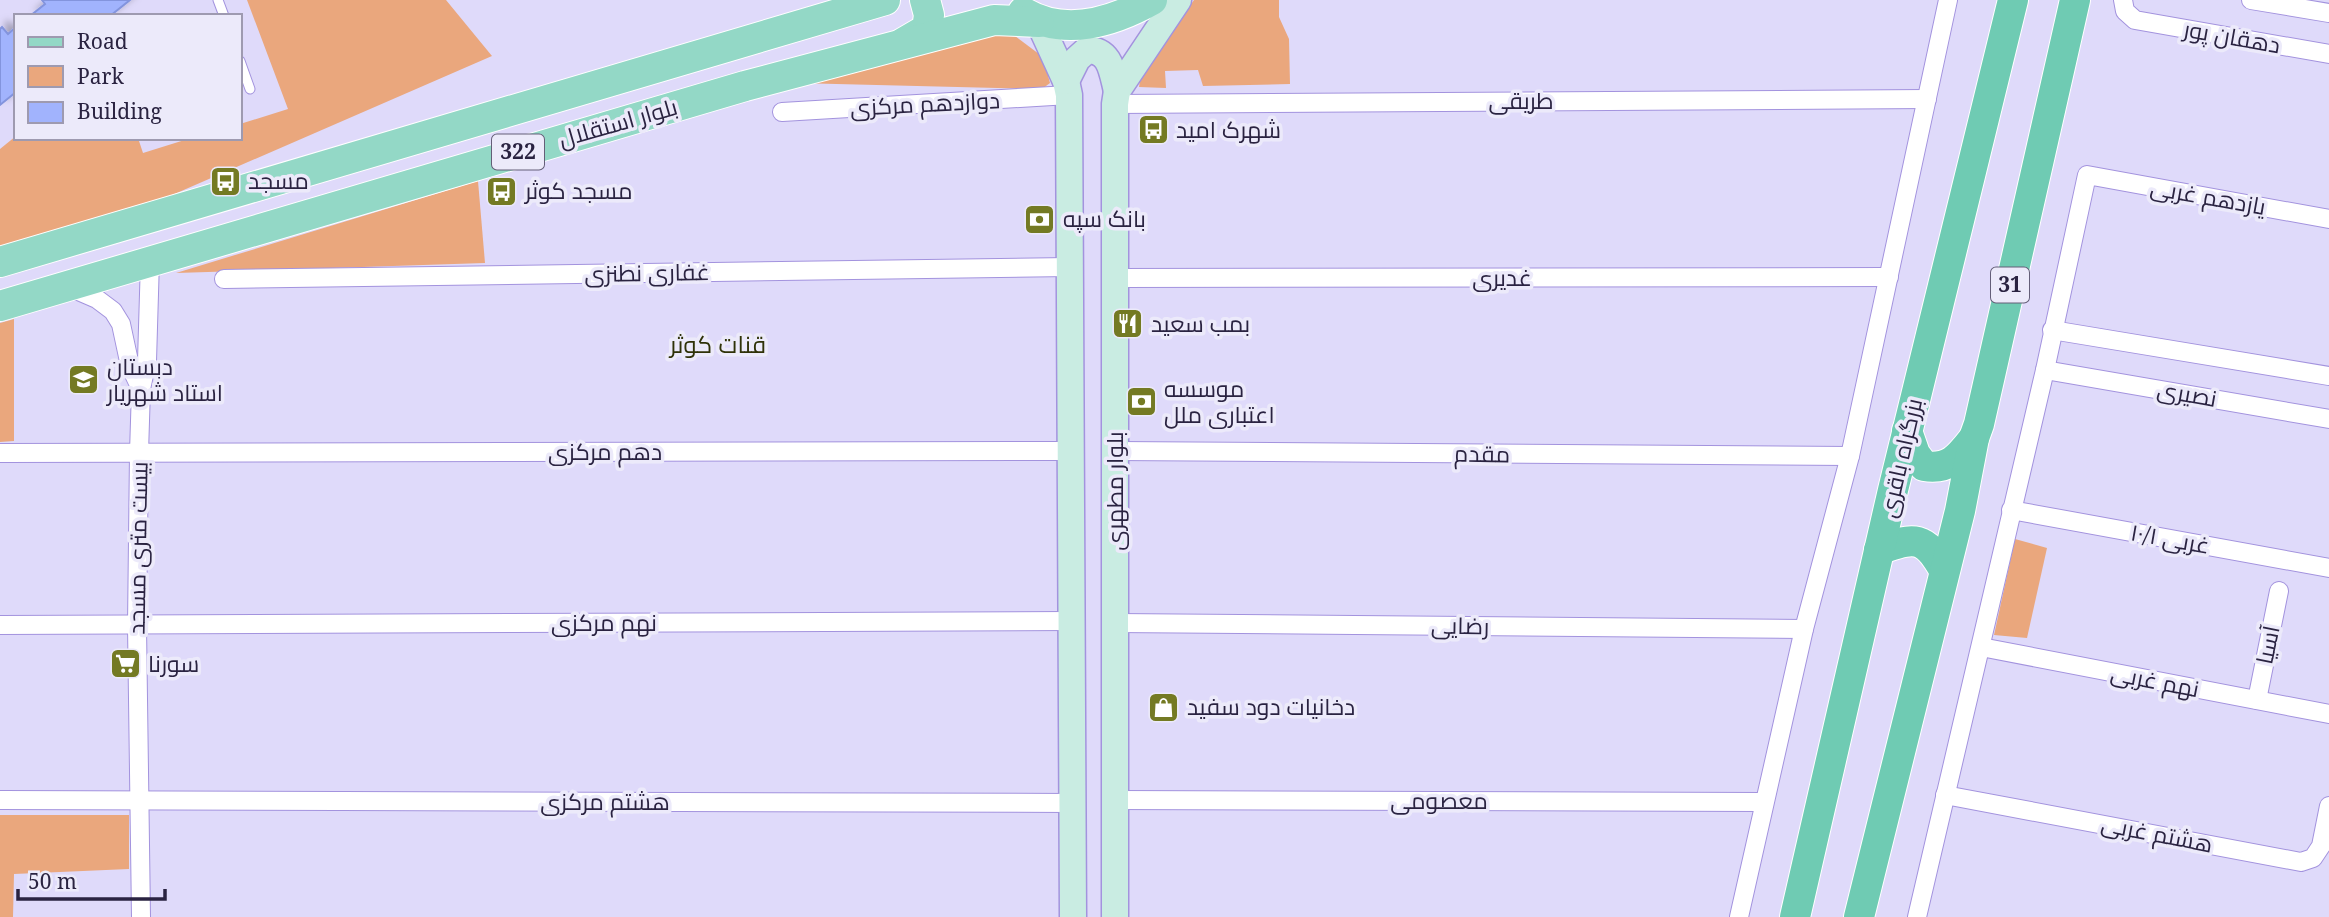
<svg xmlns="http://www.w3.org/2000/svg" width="2329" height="917" font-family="'Noto Serif',Cairo,serif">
<defs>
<filter id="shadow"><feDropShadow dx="6" dy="-6" stdDeviation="3.5" flood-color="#0004"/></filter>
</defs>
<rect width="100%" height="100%" fill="#dfdafa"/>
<g fill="#eaa77d">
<path d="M247,0H446L492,56L163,199L0,248V149L16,136V138H138L143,153L191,138H240V124L288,109Z"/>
<path d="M1194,0H1279V17L1289,39L1290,84L1203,86L1198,70L1165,71L1166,88L1139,87L1141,74Z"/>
<path d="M994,26L1015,36L1043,57L1050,83L1042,89L796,83Z"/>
<path d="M478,181L485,263L176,273Z"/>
<path d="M14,319V441L0,442V323Z"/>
<path d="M2015,539L2047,548L2027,638L1994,635Z"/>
<path d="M0,815H129V869L14,874L13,917H0Z"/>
</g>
<g fill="#a1b3fd" stroke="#8394dd" stroke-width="2" filter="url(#shadow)">
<path d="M42,0H130L110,16H30L45,4Z"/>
<path d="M2,27L8,34L16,27V92L0,105V29Z"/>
</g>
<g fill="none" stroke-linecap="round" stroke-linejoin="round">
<defs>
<g id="service">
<path d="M218,0L224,16"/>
<path d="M240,61L250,89"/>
</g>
<g id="minor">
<path d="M2123,0L2125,11L2135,20L2329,54"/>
<path d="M2251,0L2329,13"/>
<path d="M1115,104L1927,99"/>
<path d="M782,112L1069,95"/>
<path d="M1115,278L1889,277"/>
<path d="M224,279L1069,267"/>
<path d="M67,286L97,299L113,311L121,324L130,366L141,389"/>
<path d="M2052,330L2329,376"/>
<path d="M2045,370L2329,419"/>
<path d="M1115,451L1850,456"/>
<path d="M0,453L1071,451"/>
<path d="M2011,510L2329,568"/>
<path d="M1115,623L1804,629"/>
<path d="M0,625L1071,621"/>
<path d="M1981,647L2329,714"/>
<path d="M2257,700L2279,591"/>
<path d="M1945,795L2301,862L2313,858L2321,846L2329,806"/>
<path d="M0,800L1072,803"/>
<path d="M1115,800L1763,802"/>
<path d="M141,917L137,626L139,453L141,389L147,361L150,260"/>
<path d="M1739,917L1804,629L1850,456L1948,0"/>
<path d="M1917,917L2045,370L2087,175L2329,219"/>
</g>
<g id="secondary">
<path d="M1039,22L1066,81L1069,95L1073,917"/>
<path d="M1066,81L1077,59L1087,50C1111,50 1112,72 1117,91"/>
<path d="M1115,917V104L1117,91L1178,0"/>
</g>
<g id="primary">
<path d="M1023,12C1064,37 1113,22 1152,0"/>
<path d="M903,43L927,29L929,15L925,0"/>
<path d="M0,262L885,0"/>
<path d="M0,306L745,86L994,20L1039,22"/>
</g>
<g id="trunk">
<path d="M1907,431L1915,454L1924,466C1950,470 1959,457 1974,438"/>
<path d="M1879,550C1915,536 1925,536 1944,570"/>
<path d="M1795,917L1893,490L2013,0"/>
<path d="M1859,917L1960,511L1974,438L1979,424L2075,0"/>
</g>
</defs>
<use href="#service" stroke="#a393de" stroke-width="11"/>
<use href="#minor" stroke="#a393de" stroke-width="20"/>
<use href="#secondary" stroke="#a393de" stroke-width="29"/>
<use href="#primary" stroke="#fff" stroke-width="32"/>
<use href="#trunk" stroke="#fff" stroke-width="32"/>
<use href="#service" stroke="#fff" stroke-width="9"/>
<use href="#minor" stroke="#fff" stroke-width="18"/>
<use href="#secondary" stroke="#c9ece2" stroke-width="26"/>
<use href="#primary" stroke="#93d8c6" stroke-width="30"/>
<use href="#trunk" stroke="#6fcbb3" stroke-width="30"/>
</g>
<defs>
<symbol id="bus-square" viewBox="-11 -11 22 22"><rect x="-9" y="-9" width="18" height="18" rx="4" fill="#747a23" stroke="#eceafa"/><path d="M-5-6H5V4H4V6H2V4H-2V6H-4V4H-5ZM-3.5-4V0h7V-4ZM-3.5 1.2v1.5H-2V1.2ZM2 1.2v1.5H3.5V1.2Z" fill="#fff"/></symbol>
<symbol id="bank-square" viewBox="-11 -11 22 22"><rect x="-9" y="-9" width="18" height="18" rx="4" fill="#747a23" stroke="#eceafa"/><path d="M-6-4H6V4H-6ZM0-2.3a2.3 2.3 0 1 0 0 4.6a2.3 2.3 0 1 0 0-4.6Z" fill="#fff"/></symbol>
<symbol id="restaurant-square" viewBox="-11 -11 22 22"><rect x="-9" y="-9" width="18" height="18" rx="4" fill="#747a23" stroke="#eceafa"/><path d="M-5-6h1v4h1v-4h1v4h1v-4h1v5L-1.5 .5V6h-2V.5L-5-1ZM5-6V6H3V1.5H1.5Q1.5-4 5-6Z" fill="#fff"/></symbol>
<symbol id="school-square" viewBox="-11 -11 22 22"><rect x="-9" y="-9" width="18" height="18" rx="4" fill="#747a23" stroke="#eceafa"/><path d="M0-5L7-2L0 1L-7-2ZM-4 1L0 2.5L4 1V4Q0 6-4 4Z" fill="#fff"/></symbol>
<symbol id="supermarket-square" viewBox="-11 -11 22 22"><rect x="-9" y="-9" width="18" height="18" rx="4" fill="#747a23" stroke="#eceafa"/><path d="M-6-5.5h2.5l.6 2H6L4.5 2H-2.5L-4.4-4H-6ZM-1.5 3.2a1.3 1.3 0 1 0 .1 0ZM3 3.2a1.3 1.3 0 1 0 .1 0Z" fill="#fff"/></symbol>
<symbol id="shop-square" viewBox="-11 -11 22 22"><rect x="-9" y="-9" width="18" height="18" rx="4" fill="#747a23" stroke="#eceafa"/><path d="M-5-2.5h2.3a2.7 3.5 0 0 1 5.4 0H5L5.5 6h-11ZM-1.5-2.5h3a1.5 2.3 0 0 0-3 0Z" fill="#fff"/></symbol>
</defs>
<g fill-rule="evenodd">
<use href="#bus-square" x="1136" y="112" width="35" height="35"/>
<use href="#bus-square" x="208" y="164" width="35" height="35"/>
<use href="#bus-square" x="484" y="174" width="35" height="35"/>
<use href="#bank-square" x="1022" y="202" width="35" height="35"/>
<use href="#restaurant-square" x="1110" y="306" width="35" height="35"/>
<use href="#school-square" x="66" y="362" width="35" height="35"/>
<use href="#bank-square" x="1124" y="384" width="35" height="35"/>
<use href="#supermarket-square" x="108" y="646" width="35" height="35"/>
<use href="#shop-square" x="1146" y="690" width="35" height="35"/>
</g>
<g text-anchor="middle" stroke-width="7" stroke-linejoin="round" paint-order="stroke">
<g fill="#eceafa" stroke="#645f78" stroke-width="2">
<rect x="492" y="134.5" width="52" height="35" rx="5"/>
<rect x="1991" y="267.5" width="38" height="35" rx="5"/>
</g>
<g font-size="21" font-weight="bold" fill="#2a2341">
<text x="518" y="159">322</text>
<text x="2010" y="292">31</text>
</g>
<g font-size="23" fill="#2a2341" stroke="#eceafa">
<text transform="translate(2232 37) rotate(10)" y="8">دهقان پور</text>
<text x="1521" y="109">طریقی</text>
<text transform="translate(925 104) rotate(-3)" y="8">دوازدهم مرکزی</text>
<text transform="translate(618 123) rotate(-16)" y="8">بلوار استقلال</text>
<text transform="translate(2208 197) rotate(10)" y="8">یازدهم غربی</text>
<text transform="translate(647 273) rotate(-1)" y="8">غفاری نطنزی</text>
<text x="1502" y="286">غدیری</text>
<text transform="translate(2187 394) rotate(10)" y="8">نصیری</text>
<text x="605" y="460">دهم مرکزی</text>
<text transform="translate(1482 454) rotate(1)" y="8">مقدم</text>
<text transform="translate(1901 458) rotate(-77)" y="8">بزرگراه باقری</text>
<text transform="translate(1115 491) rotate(-90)" y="8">بلوار مطهری</text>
<text transform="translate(2170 539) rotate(10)" y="8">۱۰/۱ غربی</text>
<text transform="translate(138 548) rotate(-89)" y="8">بیست متری مسجد</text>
<text x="604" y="631">نهم مرکزی</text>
<text transform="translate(1460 626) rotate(1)" y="8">رضایی</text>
<text transform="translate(2268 645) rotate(-78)" y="8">آسیا</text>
<text transform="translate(2155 681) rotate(11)" y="8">نهم غربی</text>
<text x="1439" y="809">معصومی</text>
<text x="605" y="810">هشتم مرکزی</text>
<text transform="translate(2157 834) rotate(11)" y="8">هشتم غربی</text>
</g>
<g font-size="23" fill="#2a2341" stroke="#eceafa" text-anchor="start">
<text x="1176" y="138">شهرک امید</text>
<text x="248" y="189">مسجد</text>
<text x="525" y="199">مسجد کوثر</text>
<text x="1063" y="227">بانک سپه</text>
<text x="1151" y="332">بمب سعید</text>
<text x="107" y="375">دبستان<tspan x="107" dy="26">استاد شهریار</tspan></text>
<text x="1164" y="397">موسسه<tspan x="1164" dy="26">اعتباری ملل</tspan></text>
<text x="148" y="672">سورنا</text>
<text x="1187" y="715">دخانیات دود سفید</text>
</g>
<g font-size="24" fill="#2f3208" stroke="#eceafa">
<text x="718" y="353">قنات کوثر</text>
</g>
</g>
<rect x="14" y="14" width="228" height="126" fill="#eceafa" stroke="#9e9ab0" stroke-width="2"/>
<rect x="28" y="37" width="35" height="10" fill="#93d8c6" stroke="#9e9ab0" stroke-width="2"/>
<text x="77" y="49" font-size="21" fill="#2a2341">Road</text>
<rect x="28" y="66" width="35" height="21" fill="#eaa77d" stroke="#9e9ab0" stroke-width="2"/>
<text x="77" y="84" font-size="21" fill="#2a2341">Park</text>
<rect x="28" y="102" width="35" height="21" fill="#a1b3fd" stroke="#9e9ab0" stroke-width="2"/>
<text x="77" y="119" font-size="21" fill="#2a2341">Building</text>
<path d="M18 889v10h147v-10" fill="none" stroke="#2a2341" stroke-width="3.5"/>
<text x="28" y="889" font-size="21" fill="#2a2341" stroke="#eceafa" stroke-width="5" paint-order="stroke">50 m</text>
</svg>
